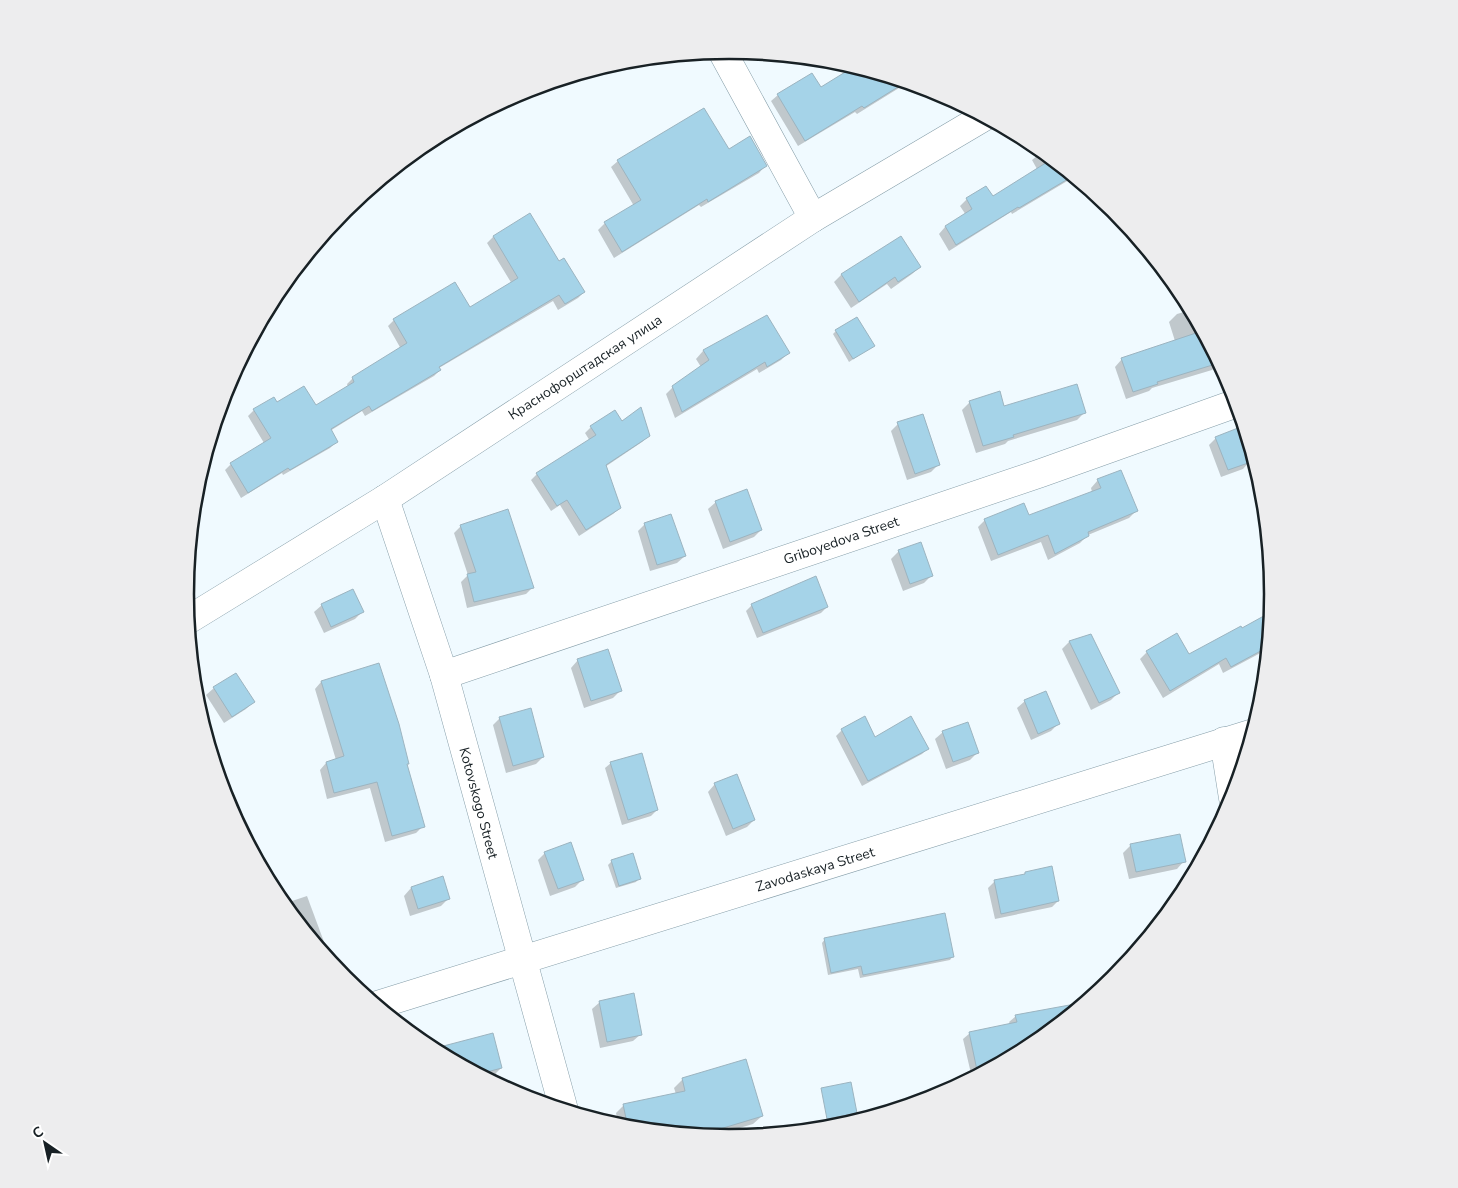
<svg xmlns="http://www.w3.org/2000/svg" width="1458" height="1188" font-family="'Nunito Sans',sans-serif">
<rect width="100%" height="100%" fill="#f0faff"/>
<g fill="#0003">
<path d="M853,66L906,82L899,88L857,114L855,112L798,146L771,101L778,95L820,89L854,68Z"/>
<path d="M429,140L433,145L425,153L402,167L400,164Z"/>
<path d="M728,151L765,166L759,173L701,207L699,205L614,258L598,230L605,223L634,206L611,167L618,161Z"/>
<path d="M1043,151L1074,177L1012,214L1011,212L949,251L939,234L945,227L966,215L960,206L967,199L992,198L1037,169L1032,160Z"/>
<path d="M530,215L559,263L584,292L578,298L558,310L553,301L439,368L440,370L434,376L365,416L362,411L330,431L336,442L330,448L283,475L282,473L241,498L225,470L231,464L264,443L248,416L254,410L276,404L315,407L348,387L347,384L353,378L401,349L388,326L394,320L470,309L512,284L487,243L493,237Z"/>
<path d="M900,237L920,267L912,274L891,289L887,284L851,308L834,282L841,275Z"/>
<path d="M1191,310L1219,363L1212,370L1152,388L1149,391L1126,399L1115,367L1122,359L1175,341L1169,322L1177,314Z"/>
<path d="M767,316L788,353L781,360L759,373L757,369L675,418L666,394L673,387L701,367L696,359L703,351Z"/>
<path d="M836,331L873,346L849,362L833,334Z"/>
<path d="M970,402L1003,407L1084,413L1077,420L1008,441L1005,444L976,453L962,410Z"/>
<path d="M622,422L649,435L642,442L605,467L620,508L613,514L579,536L560,505L551,511L531,480L537,474L590,441L585,433L591,427Z"/>
<path d="M898,424L938,465L931,472L907,480L891,431Z"/>
<path d="M1216,438L1250,461L1243,469L1221,477L1209,445Z"/>
<path d="M1098,480L1136,511L1129,518L1088,535L1080,543L1048,560L1041,542L991,561L978,527L985,520L1028,516L1092,492L1091,488Z"/>
<path d="M716,502L761,530L754,537L723,549L708,509Z"/>
<path d="M645,524L685,556L677,563L650,571L638,531Z"/>
<path d="M461,526L533,587L526,594L467,608L461,582L468,575L454,533Z"/>
<path d="M899,551L932,575L924,583L903,591L891,559Z"/>
<path d="M322,605L362,612L355,619L324,633L314,612Z"/>
<path d="M752,605L827,607L821,613L757,638L746,611Z"/>
<path d="M1271,613L1268,649L1223,673L1219,664L1163,698L1140,659L1147,652L1189,656L1241,630Z"/>
<path d="M1091,635L1118,693L1111,700L1091,710L1062,649L1069,642Z"/>
<path d="M578,660L621,690L613,698L584,708L571,668Z"/>
<path d="M321,682L406,765L423,826L416,833L385,842L370,788L327,799L320,770L326,763L336,760L315,689Z"/>
<path d="M214,688L253,702L246,709L224,723L206,695Z"/>
<path d="M1025,701L1058,724L1051,731L1031,740L1017,708Z"/>
<path d="M500,718L543,757L536,764L506,773L493,725Z"/>
<path d="M842,730L874,739L928,748L922,754L862,786L836,736Z"/>
<path d="M943,732L977,753L970,760L946,769L935,739Z"/>
<path d="M611,763L657,810L651,816L622,825L605,768Z"/>
<path d="M715,784L754,820L747,827L726,836L708,792Z"/>
<path d="M1131,845L1184,861L1177,869L1129,879L1123,853Z"/>
<path d="M545,853L583,879L575,887L550,896L538,860Z"/>
<path d="M612,861L639,878L636,882L616,888L608,865Z"/>
<path d="M1025,873L1058,901L1052,907L995,919L988,888L994,882L1023,876Z"/>
<path d="M442,878L449,898L441,906L410,916L404,896L411,888Z"/>
<path d="M307,896L327,950L323,953L283,904Z"/>
<path d="M825,939L953,956L950,960L860,978L858,969L828,975L822,943Z"/>
<path d="M600,1002L641,1034L633,1041L600,1048L592,1009Z"/>
<path d="M1084,1003L1031,1046L972,1078L963,1039L970,1033L1010,1024L1009,1022L1016,1016Z"/>
<path d="M439,1050L501,1068L496,1073L499,1085L435,1051Z"/>
<path d="M745,1061L762,1116L753,1124L712,1136L619,1126L616,1113L624,1105L676,1094L674,1088L682,1080Z"/>
</g>
<g fill="#a5d3e8" stroke="#9cb4c0">
<path d="M855,66L906,82L864,108L862,106L805,141L777,94L812,73L821,87Z"/>
<path d="M704,108L729,149L750,136L767,166L708,202L707,199L622,252L604,222L641,200L617,160Z"/>
<path d="M1052,159L1073,176L1019,208L1018,207L956,245L945,226L972,209L966,198L986,186L993,196Z"/>
<path d="M530,213L559,261L564,258L585,292L565,304L559,295L439,367L441,370L372,411L369,406L331,429L338,442L290,470L288,468L248,493L230,463L271,438L253,409L274,397L277,402L304,386L316,405L354,382L352,377L407,343L393,319L455,282L470,307L518,278L493,236Z"/>
<path d="M901,236L921,267L898,282L895,277L859,302L841,274Z"/>
<path d="M767,315L790,353L767,367L765,362L682,412L672,386L709,360L703,350Z"/>
<path d="M857,317L875,346L853,359L835,330Z"/>
<path d="M1202,331L1219,363L1157,382L1158,384L1133,392L1121,358Z"/>
<path d="M1077,384L1086,413L1013,435L1014,437L983,446L969,401L1000,391L1004,406Z"/>
<path d="M641,407L650,436L606,465L621,508L586,530L567,500L557,506L536,473L596,435L590,426L615,410L622,421Z"/>
<path d="M923,414L940,465L915,474L897,422Z"/>
<path d="M1238,428L1251,462L1228,470L1215,437Z"/>
<path d="M1121,470L1138,511L1088,532L1089,536L1055,554L1048,535L998,555L984,519L1024,503L1029,515L1101,488L1097,479Z"/>
<path d="M747,489L762,530L730,542L715,501Z"/>
<path d="M508,509L534,588L474,602L467,574L476,572L460,525Z"/>
<path d="M671,514L686,556L657,565L644,523Z"/>
<path d="M921,542L933,576L910,584L898,550Z"/>
<path d="M816,576L828,607L763,633L751,604Z"/>
<path d="M353,589L364,612L331,627L321,604Z"/>
<path d="M1271,612L1268,647L1231,667L1226,658L1170,691L1146,651L1177,633L1189,654L1241,626L1242,628Z"/>
<path d="M1091,634L1120,693L1099,703L1069,641Z"/>
<path d="M608,649L622,691L591,701L577,659Z"/>
<path d="M379,663L399,724L409,764H407L425,827L392,836L377,782L334,793L326,762L344,756L321,681Z"/>
<path d="M236,673L255,702L232,717L213,687Z"/>
<path d="M1046,691L1060,724L1038,734L1024,700Z"/>
<path d="M531,708L544,757L513,766L499,717Z"/>
<path d="M865,716L875,737L911,716L929,749L868,781L841,729Z"/>
<path d="M968,722L979,753L953,762L942,731Z"/>
<path d="M642,753L658,810L628,820L610,762Z"/>
<path d="M737,774L755,820L733,829L714,783Z"/>
<path d="M1180,834L1186,862L1136,872L1130,844Z"/>
<path d="M571,842L584,880L558,889L544,852Z"/>
<path d="M633,853L641,879L619,886L611,860Z"/>
<path d="M1052,866L1059,901L1001,914L994,880L1025,874V872Z"/>
<path d="M443,876L450,899L418,909L411,887Z"/>
<path d="M945,913L954,957L863,975L861,966L831,973L824,938Z"/>
<path d="M634,993L642,1035L607,1042L599,1001Z"/>
<path d="M1086,1002L1031,1046L978,1075L969,1032L1017,1022L1015,1015Z"/>
<path d="M493,1033L502,1068L479,1074L432,1049Z"/>
<path d="M746,1059L763,1116L700,1135L628,1128L623,1104L685,1091L682,1078Z"/>
<path d="M851,1082L857,1113L827,1119L821,1088Z"/>
</g>
<g fill="none" stroke-linecap="round" stroke-linejoin="round">
<defs>
<g id="minor">
<path d="M722,51L813,218"/>
<path d="M385,499L444,675L564,1110"/>
<path d="M188,620L385,499L813,218L984,117"/>
<path d="M444,675L1041,473L1237,403"/>
<path d="M1224,741L1233,798"/>
<path d="M377,1005L1253,733"/>
</g>
</defs>
<use href="#minor" stroke="#869ea9" stroke-width="29"/>
<use href="#minor" stroke="#fff" stroke-width="28"/>
</g>
<g text-anchor="middle" stroke-width="4" stroke-linejoin="round" paint-order="stroke">
<g font-size="14" fill="#182125" stroke="#fff">
<text transform="translate(585 367) rotate(-33)" y="5">Краснофорштадская улица</text>
<text transform="translate(841 540) rotate(-19)" y="5">Griboyedova Street</text>
<text transform="translate(479 803) rotate(75)" y="5">Kotovskogo Street</text>
<text transform="translate(815 869) rotate(-17)" y="5">Zavodaskaya Street</text>
</g>
</g>
<path d="M0 0H1458V1188H0ZM194 594a535 535 0 1 1 1070 0a535 535 0 1 1-1070 0Z" fill="#ededee" fill-rule="evenodd"/>
<path fill="none" stroke="#182125" stroke-width="2.5" d="M194 594a535 535 0 1 1 1070 0a535 535 0 1 1-1070 0Z"/>
<g transform="translate(45 1143) rotate(326)" stroke="#ffffff" stroke-width="4" paint-order="stroke">
<path d="M0-4L9 19L0 12L-9 19Z" fill="#182125"/>
<text y="-8" font-size="14" font-weight="bold" text-anchor="middle" fill="#182125">С</text>
</g>
</svg>
